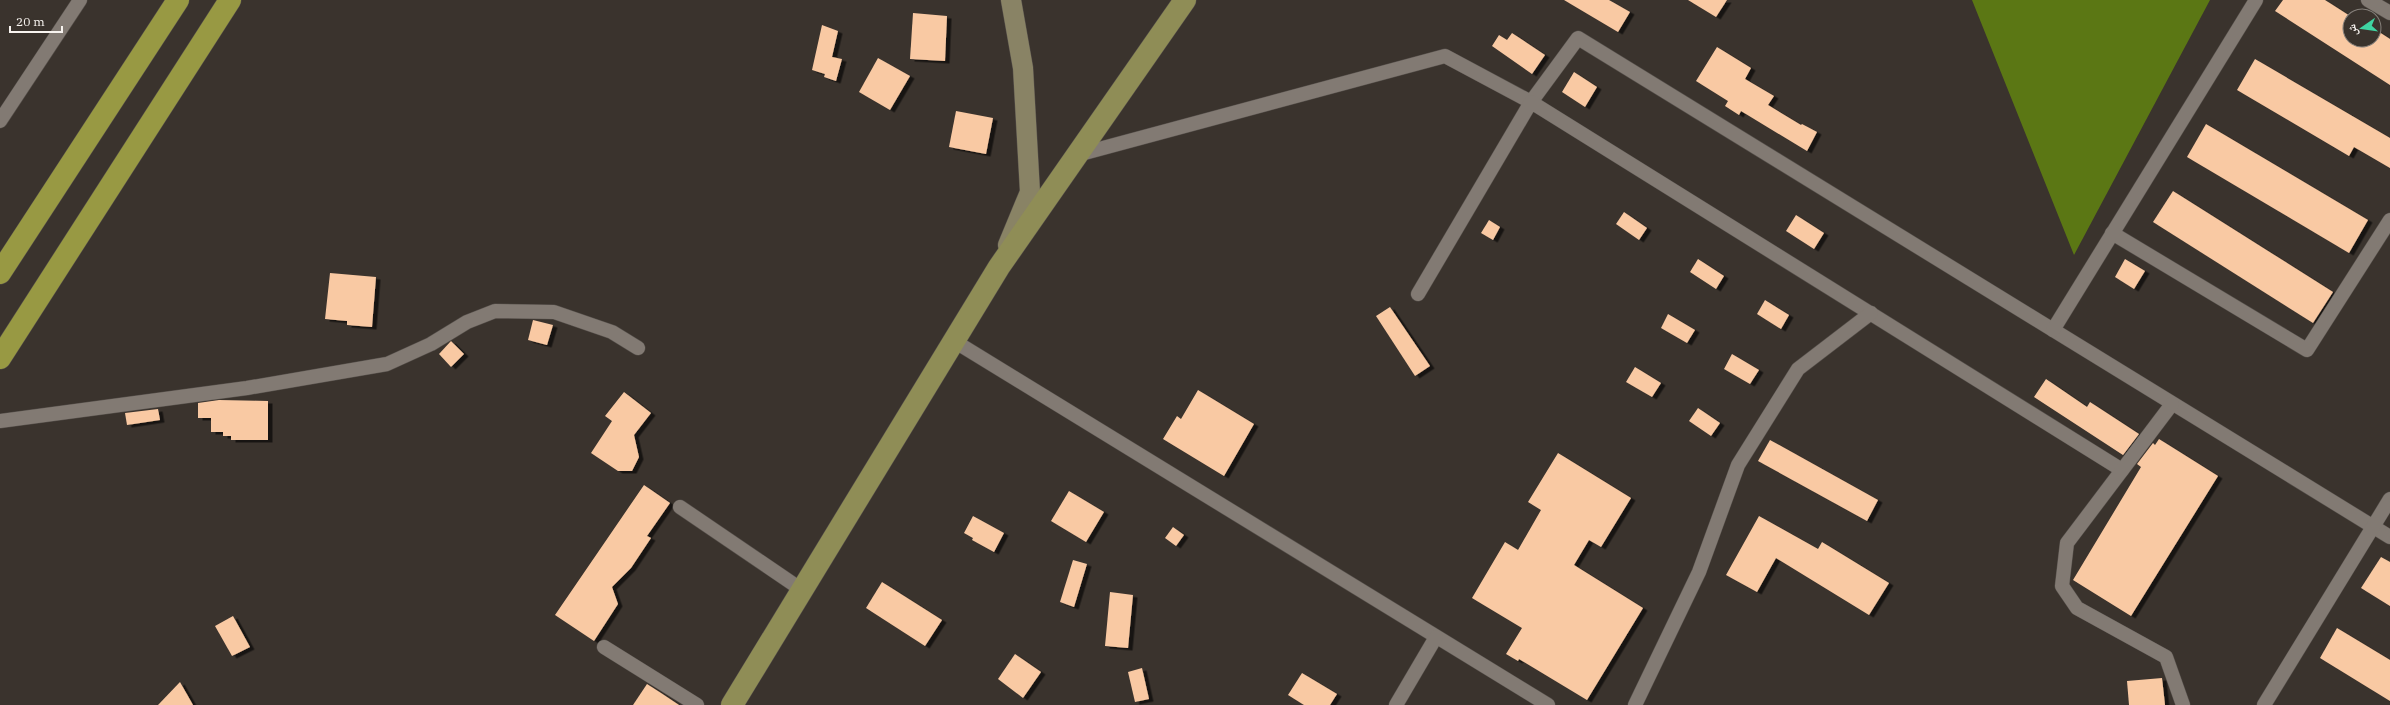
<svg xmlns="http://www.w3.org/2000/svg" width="2390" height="705" font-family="'IBM Plex Serif','Noto Naskh Arabic',serif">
<defs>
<filter id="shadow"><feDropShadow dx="4.5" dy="2.5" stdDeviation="0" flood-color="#0009"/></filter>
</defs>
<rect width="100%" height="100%" fill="#3a332d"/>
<path fill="#5b7714" d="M1972,0H2210L2074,255Z"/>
<g fill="#f9c9a3" filter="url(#shadow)">
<path d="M1564,0H1609L1630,12L1618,32Z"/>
<path d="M1688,0H1727L1716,17Z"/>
<path d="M2283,0H2325L2350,16V40H2374V32L2376,30L2390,39V85L2275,11Z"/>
<path d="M913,13L947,16L945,61L910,59Z"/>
<path d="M822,25L838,31L832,57L842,59L836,81L824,77L825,74L812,70Z"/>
<path d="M1512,33L1545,55L1532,74L1492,46L1499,35L1507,40Z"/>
<path d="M1717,47L1751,68L1745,79L1774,96L1768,105L1801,125L1802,124L1817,132L1807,151L1741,111L1739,115L1725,106L1728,101L1696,81Z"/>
<path d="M878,58L910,76L890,110L859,92Z"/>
<path d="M2255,59L2390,138V168L2354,147L2349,156L2237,90Z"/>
<path d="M1574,72L1597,87L1585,107L1562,92Z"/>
<path d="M956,111L993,118L986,154L949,147Z"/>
<path d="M2206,124L2368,220L2349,253L2187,157Z"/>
<path d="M2173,191L2333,292L2313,323L2153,222Z"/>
<path d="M1624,212L1647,228L1639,240L1616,224Z"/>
<path d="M1796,215L1824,233L1814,249L1786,231Z"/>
<path d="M1489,220L1500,227L1493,240L1481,233Z"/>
<path d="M1698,259L1724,276L1716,289L1690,272Z"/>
<path d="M2125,259L2145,271L2134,289L2115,277Z"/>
<path d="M330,273L376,277L372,327L347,325V321L325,319Z"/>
<path d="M1765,300L1789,315L1781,329L1757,314Z"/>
<path d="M1390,307L1430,366L1415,376L1376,316Z"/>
<path d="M1668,314L1695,330L1687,343L1661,328Z"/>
<path d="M533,320L553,325L547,345L528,340Z"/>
<path d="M451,341L464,354L451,367L439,354Z"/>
<path d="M1732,354L1759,370L1750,384L1724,369Z"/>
<path d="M1635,367L1661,383L1652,397L1626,382Z"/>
<path d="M2046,379L2087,407L2090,402L2139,434L2123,455L2034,397Z"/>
<path d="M1198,390L1254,424L1224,476L1163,439L1177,416L1181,419Z"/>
<path d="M624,392L651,413L634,435L639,457L632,471H618L591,453L612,421L605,416Z"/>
<path d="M219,400L268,401V440H231V436H223V432H211V418H198V403Z"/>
<path d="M1698,408L1720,423L1711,436L1689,421Z"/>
<path d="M158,409L160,420L127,425L125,413Z"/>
<path d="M2159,439L2218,476L2131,616L2073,580L2141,467L2137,464L2153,443L2155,445Z"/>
<path d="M1770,440L1878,500L1867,521L1758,461Z"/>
<path d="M1558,453L1631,498L1601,547L1589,540L1574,565L1643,608L1587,700L1519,659L1518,661L1506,654L1522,628L1472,598L1505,542L1518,550L1541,510L1528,502Z"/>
<path d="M644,485L670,503L647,536L651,538L631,568L612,587L618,604L594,641L555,615Z"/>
<path d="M1069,491L1104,512L1086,542L1051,521Z"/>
<path d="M973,516L1004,533L994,552L972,540L973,538L964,533Z"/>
<path d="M1759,516L1818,549L1822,542L1889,583L1869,615L1776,558L1757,592L1726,575Z"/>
<path d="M1173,527L1184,535L1176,546L1165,538Z"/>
<path d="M2381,557L2390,562V606L2361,588Z"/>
<path d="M1073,560L1087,564L1074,607L1060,602Z"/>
<path d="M882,582L942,620L925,646L866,608Z"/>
<path d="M1110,592L1133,595L1128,648L1105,646Z"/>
<path d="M233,616L250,647L232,656L215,626Z"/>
<path d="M2337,628L2390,660V701L2320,658Z"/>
<path d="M1015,654L1041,672L1023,698L998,679Z"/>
<path d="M1142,668L1149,699L1135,702L1128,672Z"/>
<path d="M1302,673L1337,694L1330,705H1304L1288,695Z"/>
<path d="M2162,678L2165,705H2129L2127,681Z"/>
<path d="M180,682L193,705H158Z"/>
<path d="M647,684L661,693L679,705H633Z"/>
</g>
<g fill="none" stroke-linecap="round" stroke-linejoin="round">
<defs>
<g id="street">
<path d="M2368,0L2390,13"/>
<path d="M0,121L80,0"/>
<path d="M1077,155L1445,56L1531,102L1578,38L2390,537"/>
<path d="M2112,233L2307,350L2390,220"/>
<path d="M1418,294L1531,102L2122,470"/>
<path d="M2053,330L2256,0"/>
<path d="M954,341L1548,705"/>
<path d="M2172,404L2067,543L2062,586L2077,608L2166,657L2183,705"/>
<path d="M0,421L247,388L387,364L431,344L467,322L495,311L554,312L612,332L638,348"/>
<path d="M680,507L802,590"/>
<path d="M604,647L697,705"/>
<path d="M1396,705L1436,637"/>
<path d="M1635,705L1699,572L1738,465L1798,369L1871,313"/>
<path d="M2264,705L2390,499"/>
</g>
<path id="secondary" d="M1008,245L1030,192L1023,68L1011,0"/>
<path id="primary" d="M732,705L999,267L1185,0"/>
<g id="highway">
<path d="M0,273L178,0"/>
<path d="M0,358L230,0"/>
</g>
</defs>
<use href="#street" stroke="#554f4a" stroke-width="15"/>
<use href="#secondary" stroke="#554f4a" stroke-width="21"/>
<use href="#primary" stroke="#554f4a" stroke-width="23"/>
<use href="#highway" stroke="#554f4a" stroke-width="23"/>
<use href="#street" stroke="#827a73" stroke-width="14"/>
<use href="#secondary" stroke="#898365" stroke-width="20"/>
<use href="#primary" stroke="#8f8d56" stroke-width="22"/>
<use href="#highway" stroke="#989943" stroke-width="22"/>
</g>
<g transform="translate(2362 28) rotate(257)"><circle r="19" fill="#3a332d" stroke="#86807b"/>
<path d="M0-3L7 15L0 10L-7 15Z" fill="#3fd4a2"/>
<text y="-6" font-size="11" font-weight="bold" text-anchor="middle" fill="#f8f4f0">ش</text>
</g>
<path d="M10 26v6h52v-6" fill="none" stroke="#f8f4f0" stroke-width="2"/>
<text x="16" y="26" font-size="12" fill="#f8f4f0" stroke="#3a332d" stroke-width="3" paint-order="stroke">20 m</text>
</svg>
